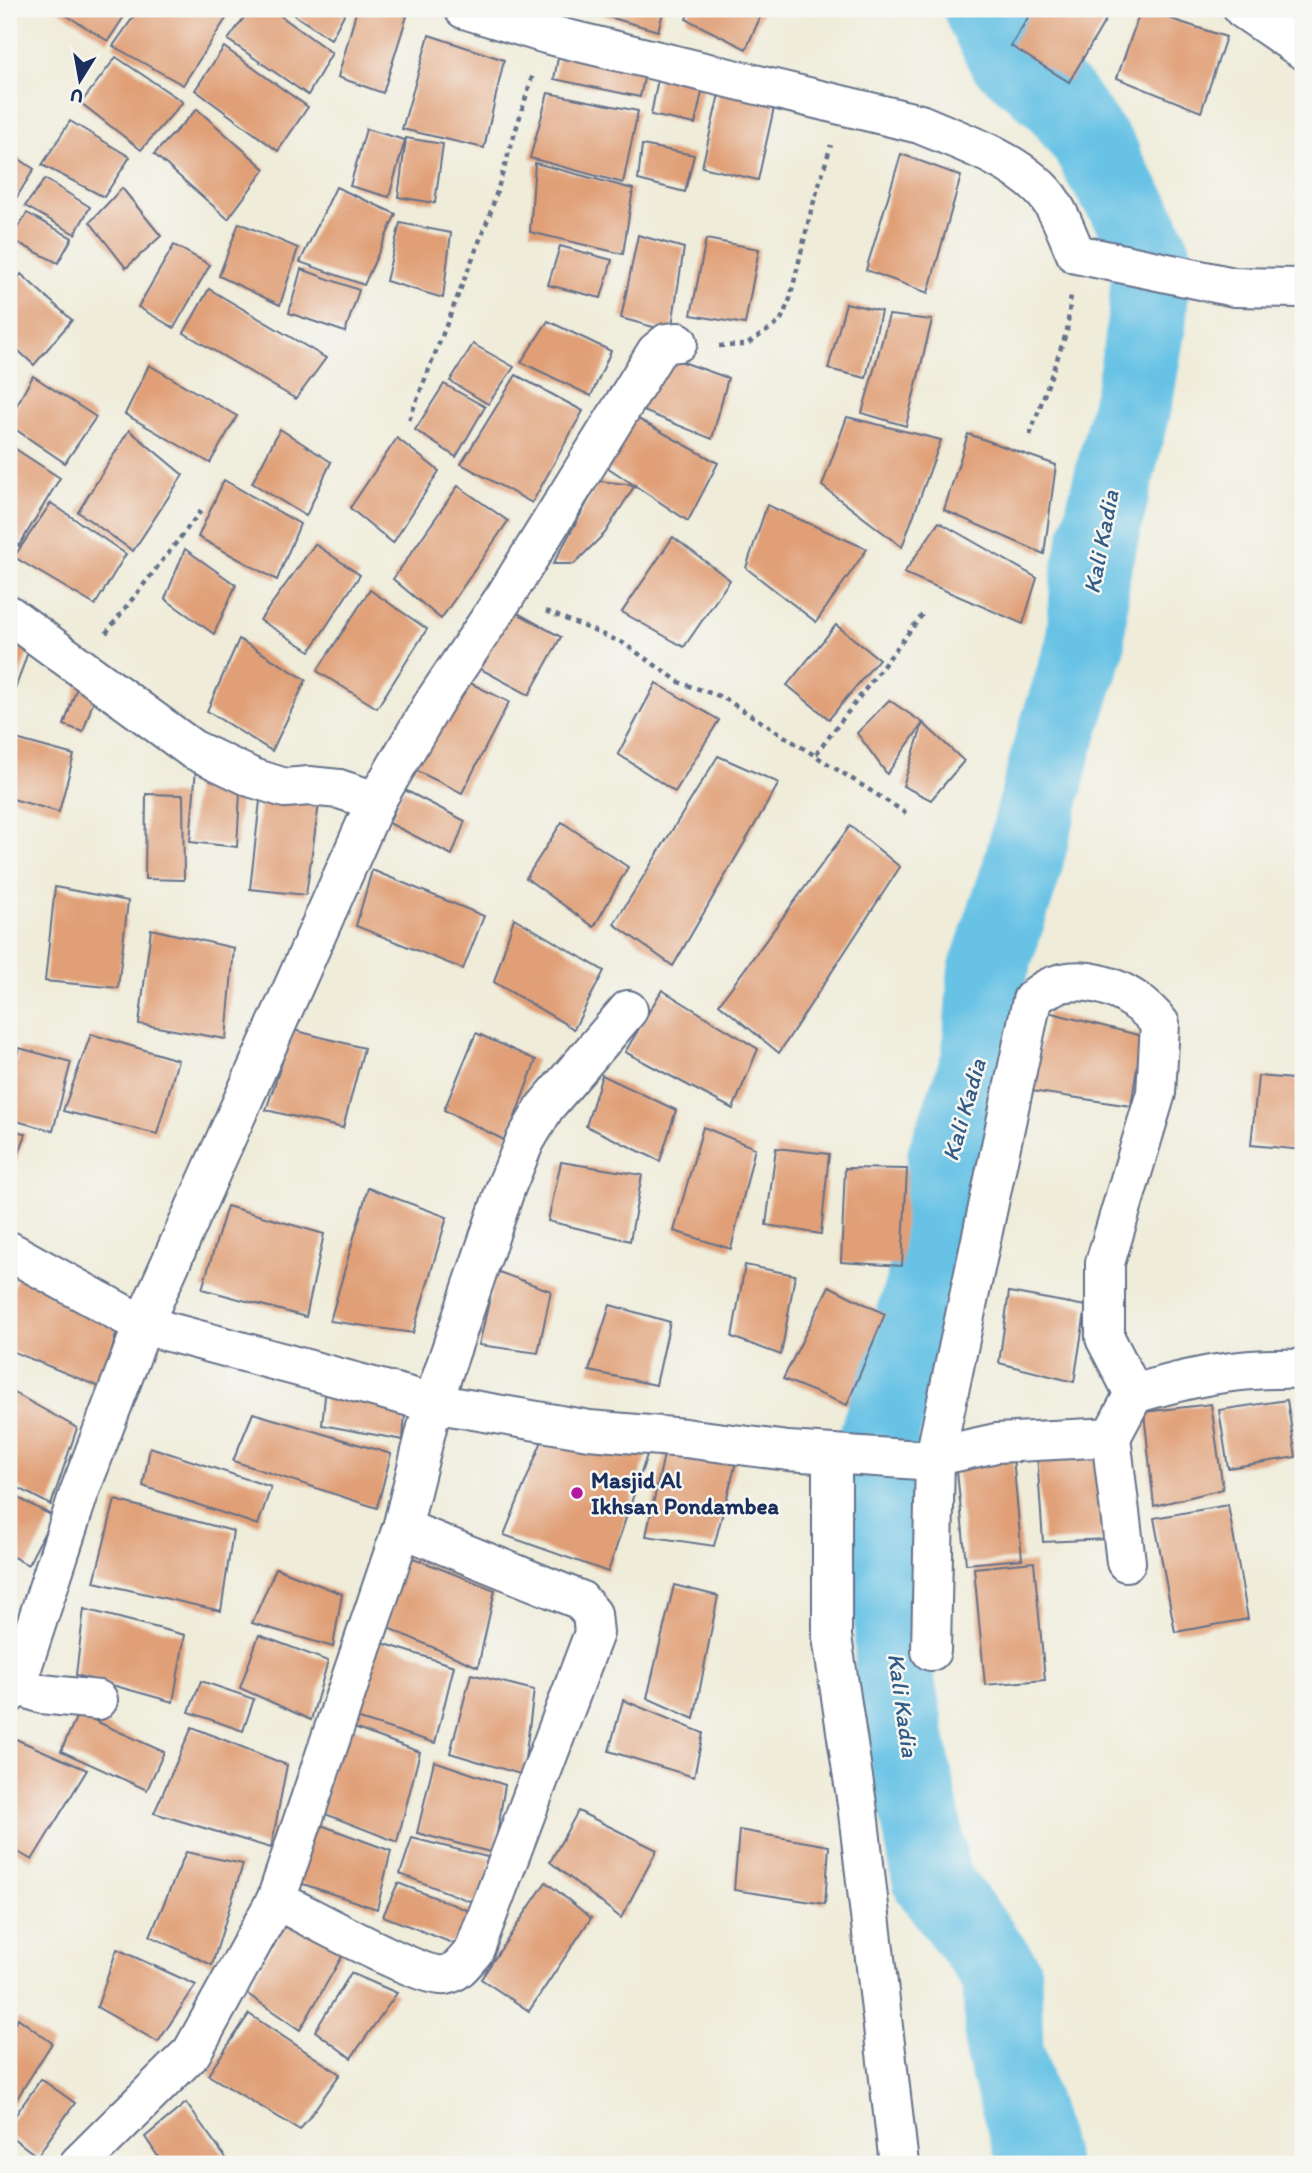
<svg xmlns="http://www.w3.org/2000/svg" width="1312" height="2173" font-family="Itim,sans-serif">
<rect width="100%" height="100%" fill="#f6f6f2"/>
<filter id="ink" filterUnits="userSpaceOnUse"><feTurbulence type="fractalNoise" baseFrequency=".0143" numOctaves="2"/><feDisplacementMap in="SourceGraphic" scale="14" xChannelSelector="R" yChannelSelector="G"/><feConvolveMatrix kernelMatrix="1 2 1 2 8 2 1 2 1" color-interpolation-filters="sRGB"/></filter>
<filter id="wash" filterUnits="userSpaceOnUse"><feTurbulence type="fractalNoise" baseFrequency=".00686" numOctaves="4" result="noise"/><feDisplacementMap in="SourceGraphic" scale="28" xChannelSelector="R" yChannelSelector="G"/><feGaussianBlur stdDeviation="1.57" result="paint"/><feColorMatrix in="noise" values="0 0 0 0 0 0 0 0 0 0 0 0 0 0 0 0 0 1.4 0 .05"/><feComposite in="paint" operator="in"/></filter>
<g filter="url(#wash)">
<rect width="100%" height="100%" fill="#efecd9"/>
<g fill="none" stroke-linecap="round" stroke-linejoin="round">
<path stroke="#68c2e5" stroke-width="79" d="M983,9L1006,55L1060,101L1101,157L1100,161L1134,216L1152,255L1147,322L1135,391L1091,570L1085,646L1051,753L1021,872L987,974L981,1060L947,1156L938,1242L879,1435L893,1516L894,1675L932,1880L1002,1975L1004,2050L1038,2164"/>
</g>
<g id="blocks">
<g fill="#e09f76">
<path d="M56,9H129L108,41Z"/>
<path d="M139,9H213L227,17L183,85L113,46Z"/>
<path d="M250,9H271L332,53L308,95L228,40Z"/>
<path d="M285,9H347L331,39Z"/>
<path d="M357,9H388L407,16L383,93L338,77Z"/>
<path d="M596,9H664L658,31L595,13Z"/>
<path d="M690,9H764L746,49L686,19Z"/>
<path d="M1033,9H1112L1069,82L1011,46Z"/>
<path d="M1141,9L1226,37L1201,112L1117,78Z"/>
<path d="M429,35L504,60L484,148L402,129Z"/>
<path d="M561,42L648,59L640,97L554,79Z"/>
<path d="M224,47L308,107L278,151L195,90Z"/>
<path d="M116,57L183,102L141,150L81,103Z"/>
<path d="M660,68L705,78L695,124L651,115Z"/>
<path d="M720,90L775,103L758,180L702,167Z"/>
<path d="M548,93L638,111L623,183L530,158Z"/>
<path d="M197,109L265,169L228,219L154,154Z"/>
<path d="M70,121L130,157L104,197L42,165Z"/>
<path d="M366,129L405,140L389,197L350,186Z"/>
<path d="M406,138L443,144L435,203L398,197Z"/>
<path d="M642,145L694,155L685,192L638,180Z"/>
<path d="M9,152L34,169L9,210Z"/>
<path d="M901,154L961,176L928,293L866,270Z"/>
<path d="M535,163L633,189L623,254L530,232Z"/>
<path d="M45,179L90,207L75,234L25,206Z"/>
<path d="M336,187L396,214L364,285L300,262Z"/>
<path d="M122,188L161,236L126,268L90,222Z"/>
<path d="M27,213L72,238L58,263L10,239Z"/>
<path d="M239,223L298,248L280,305L219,276Z"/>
<path d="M400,223L451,233L443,298L386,281Z"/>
<path d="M638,235L684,248L671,332L621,318Z"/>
<path d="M706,239L759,249L745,324L691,315Z"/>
<path d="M174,245L210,265L174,328L138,307Z"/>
<path d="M560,246L612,260L601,298L548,285Z"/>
<path d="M301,269L359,290L345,332L289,313Z"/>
<path d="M21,274L72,320L34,365L9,342V289Z"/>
<path d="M209,289L326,358L296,399L184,333Z"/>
<path d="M846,303L881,311L866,378L828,369Z"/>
<path d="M889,315L932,320L906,426L862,413Z"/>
<path d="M548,321L611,351L591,396L521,362Z"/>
<path d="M473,344L514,367L488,404L450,381Z"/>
<path d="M657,353L728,378L712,439L636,408Z"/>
<path d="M149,365L237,416L210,463L125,414Z"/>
<path d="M516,375L583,411L532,503L461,464Z"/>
<path d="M33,376L96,417L65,463L9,425V419Z"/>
<path d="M444,384L485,407L456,457L415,430Z"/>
<path d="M629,414L718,463L688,521L601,463Z"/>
<path d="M847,417L941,440L902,547L822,486Z"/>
<path d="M280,429L331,462L306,516L252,483Z"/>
<path d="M129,430L183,475L133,551L78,512Z"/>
<path d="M968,434L1056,465L1044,554L944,510Z"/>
<path d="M397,438L439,471L393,543L350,508Z"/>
<path d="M11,446L60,478L19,546L9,538Z"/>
<path d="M224,480L300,524L277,580L198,537Z"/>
<path d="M599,481L635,485L605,533L574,564H553Z"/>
<path d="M458,486L508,521L441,619L393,579Z"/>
<path d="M51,503L126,554L95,605L14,557Z"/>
<path d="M767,505L867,549L816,622L746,568Z"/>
<path d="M939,522L1037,578L1023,624L904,573Z"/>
<path d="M673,537L730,580L684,647L622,612Z"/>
<path d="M315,544L360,575L310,651L260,620Z"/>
<path d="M185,549L236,585L214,634L165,599Z"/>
<path d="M370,590L427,629L377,708L317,671Z"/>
<path d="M508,608L561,637L529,695L477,667Z"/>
<path d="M836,625L879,659L829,719L787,685Z"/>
<path d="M9,630L31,643L9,707Z"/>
<path d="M239,639L306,680L272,751L207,711Z"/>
<path d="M460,678L509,702L462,793L413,769Z"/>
<path d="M656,683L719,720L675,792L618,754Z"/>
<path d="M78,684L97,690L83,732L64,725Z"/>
<path d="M889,700L923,723L887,774L857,733Z"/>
<path d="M923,723L964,761L931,800L903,786Z"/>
<path d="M9,737L74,755L59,812L9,798Z"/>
<path d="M718,756L779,783L673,966L614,924Z"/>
<path d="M196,768L241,774L237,847L190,842Z"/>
<path d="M403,789L465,821L452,855L389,823Z"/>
<path d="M261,792L320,797L306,895L250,889Z"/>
<path d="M146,794L183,795L184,880L145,879Z"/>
<path d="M562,822L628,867L594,927L526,878Z"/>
<path d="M850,826L900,867L779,1053L719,1004Z"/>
<path d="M372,870L484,916L463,969L356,926Z"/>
<path d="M55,887L128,901L118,988L45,981Z"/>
<path d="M514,918L604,971L574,1029L494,982Z"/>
<path d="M151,929L234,948L226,1039L139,1024Z"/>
<path d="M662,990L758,1049L733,1109L625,1052Z"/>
<path d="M1048,1012L1142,1036L1131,1106L1031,1091Z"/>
<path d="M293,1030L364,1048L343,1128L266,1110Z"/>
<path d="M476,1033L536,1060L506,1141L444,1110Z"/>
<path d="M91,1034L178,1060L157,1134L63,1111Z"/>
<path d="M19,1048L71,1062L53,1131L9,1119V1086Z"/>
<path d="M602,1075L676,1110L660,1161L586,1126Z"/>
<path d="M1258,1076L1303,1080V1150L1251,1145Z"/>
<path d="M703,1127L755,1148L731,1249L674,1231Z"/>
<path d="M9,1128L26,1134L9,1181Z"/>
<path d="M776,1148L829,1154L821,1234L766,1225Z"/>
<path d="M561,1162L642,1175L630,1241L548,1221Z"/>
<path d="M845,1168L907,1169L902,1266L841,1262Z"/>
<path d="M368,1188L447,1217L413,1333L330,1321Z"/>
<path d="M227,1206L324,1234L306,1317L202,1289Z"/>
<path d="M745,1265L795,1275L781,1355L732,1337Z"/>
<path d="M20,1268L121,1315L102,1388L9,1350V1298Z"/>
<path d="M496,1271L551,1291L538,1353L479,1345Z"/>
<path d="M829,1286L885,1314L847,1405L783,1379Z"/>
<path d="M1009,1292L1086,1306L1074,1382L999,1363Z"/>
<path d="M610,1305L670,1322L656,1385L589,1371Z"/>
<path d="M327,1378L406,1398L403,1440L322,1425Z"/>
<path d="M9,1390L77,1428L51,1505L9,1483Z"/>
<path d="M1287,1400L1296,1457L1228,1468L1219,1410Z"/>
<path d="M1211,1404L1223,1489L1154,1506L1144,1412Z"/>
<path d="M253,1413L391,1454L377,1508L233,1461Z"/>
<path d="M548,1426L648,1452L608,1572L504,1535Z"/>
<path d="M667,1441L737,1459L714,1546L646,1536Z"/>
<path d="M1012,1445L1022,1559L966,1564L955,1450Z"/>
<path d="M1098,1446L1108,1539L1043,1542L1037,1455Z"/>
<path d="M150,1447L271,1487L258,1525L143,1486Z"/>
<path d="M9,1493L53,1516L28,1565L9,1555Z"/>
<path d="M115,1500L233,1531L221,1611L94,1582Z"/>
<path d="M1228,1505L1248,1619L1175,1632L1154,1518Z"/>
<path d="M403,1554L495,1590L478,1667L386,1627Z"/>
<path d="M1034,1562L1045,1680L985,1685L974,1568Z"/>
<path d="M276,1568L342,1594L333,1647L252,1623Z"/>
<path d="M674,1585L718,1596L694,1719L647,1698Z"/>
<path d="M84,1609L185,1635L173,1702L76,1675Z"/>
<path d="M259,1635L328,1661L311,1720L240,1688Z"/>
<path d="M373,1640L454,1666L435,1743L350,1716Z"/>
<path d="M471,1674L534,1690L523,1775L450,1753Z"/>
<path d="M201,1681L254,1699L243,1731L189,1712Z"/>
<path d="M623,1700L703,1733L694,1777L609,1751Z"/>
<path d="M78,1713L164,1752L147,1790L61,1751Z"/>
<path d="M343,1724L420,1752L397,1842L320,1812Z"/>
<path d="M192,1727L287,1765L271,1848L154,1813Z"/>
<path d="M9,1736L87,1770L32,1860L9,1847Z"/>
<path d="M434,1761L505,1785L494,1853L417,1833Z"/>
<path d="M578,1811L657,1850L621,1918L550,1862Z"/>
<path d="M305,1819L391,1851L377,1909L291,1880Z"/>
<path d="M739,1830L829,1846L825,1904L734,1890Z"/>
<path d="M412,1838L491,1858L482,1906L400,1874Z"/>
<path d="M186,1852L243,1864L212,1965L150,1936Z"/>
<path d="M546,1882L591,1918L529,2011L481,1979Z"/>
<path d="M398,1883L477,1914L465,1948L383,1916Z"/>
<path d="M291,1915L348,1946L300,2030L246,1993Z"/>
<path d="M117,1949L196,1985L158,2042L97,2007Z"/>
<path d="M351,1973L397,1993L351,2058L315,2031Z"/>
<path d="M249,2014L340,2074L300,2130L208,2075Z"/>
<path d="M18,2018L52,2043L11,2108L9,2032Z"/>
<path d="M41,2079L75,2103L37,2156L9,2135V2124Z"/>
<path d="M186,2103L230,2164H163L145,2137Z"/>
</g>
</g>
</g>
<g filter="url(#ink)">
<use href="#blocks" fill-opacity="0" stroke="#657189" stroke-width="2"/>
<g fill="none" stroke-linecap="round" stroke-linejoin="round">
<defs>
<g id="minor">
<path d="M464,9L546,34L920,124C959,141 1009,157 1040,188C1058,205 1066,232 1076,254L1234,287L1303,288"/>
<path d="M1243,9L1303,50"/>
<path d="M9,615L192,749L253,778L285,788L309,786L339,789L376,801"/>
<path d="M9,1251L143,1325L433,1403L589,1430L685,1438L788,1451L920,1460L996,1443L1111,1437L1134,1394C1194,1376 1240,1367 1303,1369"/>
<path d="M1111,1437L1126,1562"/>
<path d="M832,1454V1637L857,1804L899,2164"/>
<path d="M931,1651L935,1457L1032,1000C1068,963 1132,986 1160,1024L1156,1093L1105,1263V1338L1134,1394"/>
<path d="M9,1682L42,1694L98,1700"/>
<path d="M9,1694L16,1686L79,1493L143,1325L376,801L434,702L506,595L656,352L667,343L678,342"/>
<path d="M276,1900C305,1914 421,1979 445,1975C458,1973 465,1961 474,1951L594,1633L592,1614L580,1600L402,1528"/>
<path d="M79,2164L192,2052L276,1900L402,1528L433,1403L506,1187L525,1141L545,1107L628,1010"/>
</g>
</defs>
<use href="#minor" stroke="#657189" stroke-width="42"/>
<g stroke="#657189" stroke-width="4.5" stroke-dasharray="5 5" stroke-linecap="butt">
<path d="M719,346L746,345L780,322L790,299L811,211L831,145"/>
<path d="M409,420L490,214L533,74"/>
<path d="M1030,435L1067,331L1071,294"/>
<path d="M9,441L13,433"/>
<path d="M546,611L623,643L681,683L722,697L906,813"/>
<path d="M106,633L204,507"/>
<path d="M816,754L922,615"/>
</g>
<use href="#minor" stroke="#fff" stroke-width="38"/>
</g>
</g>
<circle fill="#b5179e" stroke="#f6f6f2" stroke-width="2.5" cx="577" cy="1493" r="7"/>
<g text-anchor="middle" stroke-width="5" stroke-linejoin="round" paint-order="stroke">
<g font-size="23" font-weight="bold" fill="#1b2f5e" stroke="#f6f6f2" text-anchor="start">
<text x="591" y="1488">Masjid Al<tspan x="591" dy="26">Ikhsan Pondambea</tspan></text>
</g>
<g font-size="24" font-style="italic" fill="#325b86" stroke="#f6f6f2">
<text transform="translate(1101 542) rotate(-79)" y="8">Kali Kadia</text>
<text transform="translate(964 1110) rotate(-74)" y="8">Kali Kadia</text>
<text transform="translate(903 1705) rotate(82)" y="8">Kali Kadia</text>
</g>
</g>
<rect width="1312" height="2173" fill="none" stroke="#f6f6f2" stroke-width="35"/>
<g transform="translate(80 80) rotate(191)" stroke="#f6f6f2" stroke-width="5" paint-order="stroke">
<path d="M0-5L12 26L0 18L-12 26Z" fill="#1b2f5e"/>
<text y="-10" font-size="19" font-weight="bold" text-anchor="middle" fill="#1b2f5e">U</text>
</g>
</svg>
